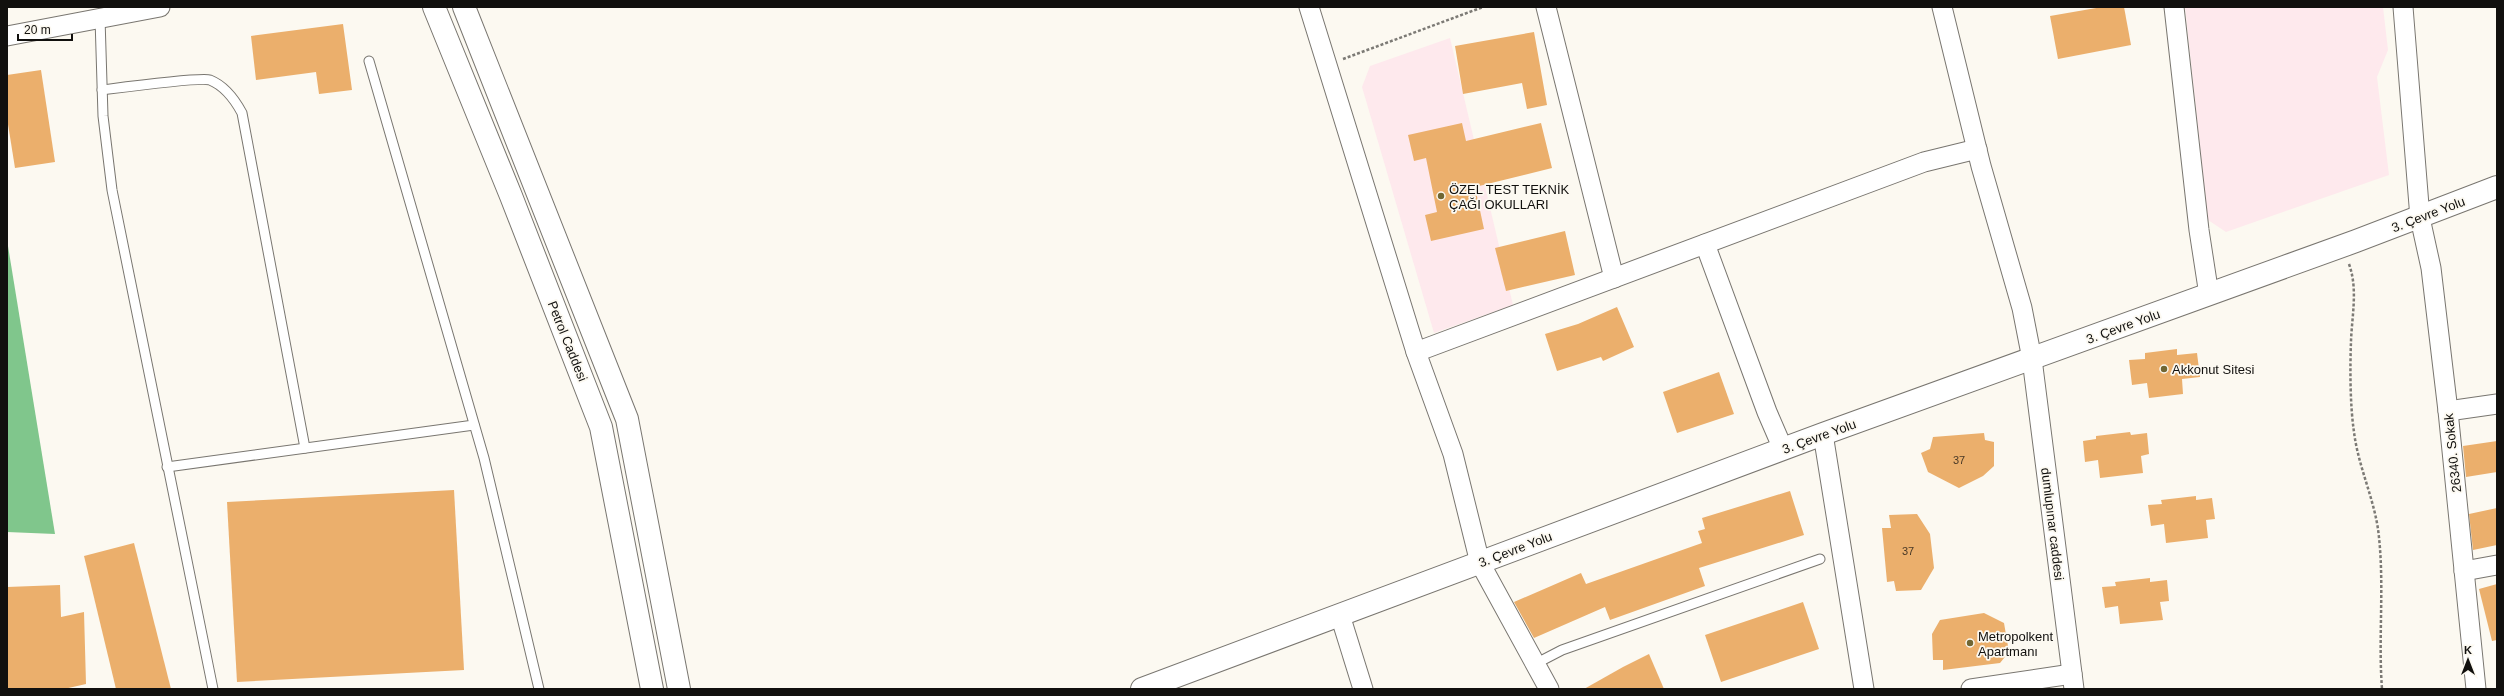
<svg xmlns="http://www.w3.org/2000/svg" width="2504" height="696" font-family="Arial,sans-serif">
<rect width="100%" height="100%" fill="#fcf9f1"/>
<g fill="#fee9ed">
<path d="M2185,7H2383L2388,50L2377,77L2389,175L2226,232L2208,220Z"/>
<path d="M1450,38L1513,305L1434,333L1362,87L1370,66Z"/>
</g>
<path fill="#80c68c" d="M7,240L55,534L7,532Z"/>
<g fill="#ebaf6c">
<path d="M2102,7H2124L2131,45L2058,59L2050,16Z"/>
<path d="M343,24L352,90L319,94L316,72L256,80L251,36Z"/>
<path d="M1534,32L1547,105L1527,109L1522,83L1463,94L1455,46Z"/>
<path d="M41,70L55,162L15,168L7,118V75Z"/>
<path d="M1462,123L1466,141L1541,123L1552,168L1475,187L1484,229L1431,241L1425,215L1437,212L1426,158L1414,161L1408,135Z"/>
<path d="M1565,231L1575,275L1506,291L1495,248Z"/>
<path d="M1617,307L1634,347L1603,361L1601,357L1557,371L1545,334L1578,324Z"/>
<path d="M2177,349V355L2197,353L2200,377L2182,379L2183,394L2149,398L2147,383L2132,385L2129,360L2145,359V353Z"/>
<path d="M1719,372L1734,414L1677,433L1663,392Z"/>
<path d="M2130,432L2131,435L2147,433L2149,454L2141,456L2143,473L2100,478L2098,460L2085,462L2083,441L2096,439V436Z"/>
<path d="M1984,433L1985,440L1994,442V466L1983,476L1959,488L1928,472L1921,453L1930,449L1933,437Z"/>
<path d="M2497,441V472L2466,477L2463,446Z"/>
<path d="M454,490L464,670L237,682L227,502Z"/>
<path d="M1790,491L1804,535L1699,568L1705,586L1610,620L1605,607L1534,638L1514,602L1581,573L1586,584L1702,543L1698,531L1705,529L1702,518Z"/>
<path d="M2196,496V500L2212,498L2215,519L2206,520L2208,538L2166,543L2164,524L2151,526L2148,505L2162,504L2161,500Z"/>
<path d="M2497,508V545L2473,550L2469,514Z"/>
<path d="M1917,514L1930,534L1934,568L1921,590L1896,591L1894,581L1887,582L1882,528H1891L1889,515Z"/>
<path d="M134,543L171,689H116L84,556Z"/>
<path d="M2150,578V582L2167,580L2169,601L2160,602L2163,620L2120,624L2118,606L2105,608L2102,587L2116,586L2115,582Z"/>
<path d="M2497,584V640L2492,641L2479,589Z"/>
<path d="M60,585L61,617L84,612L86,684L64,689H7V587Z"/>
<path d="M1803,602L1819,649L1721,682L1705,635Z"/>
<path d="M1984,613L2004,623L2009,652L2000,663L1943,670V660H1933L1932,634L1940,620Z"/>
<path d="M1649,654L1664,689H1584L1623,667Z"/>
</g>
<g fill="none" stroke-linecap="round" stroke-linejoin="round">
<defs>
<g id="lane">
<path d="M100,18L103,116L112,190L213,689"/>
<path d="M369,61L484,458L539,689"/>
<path d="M102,90C118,88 200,77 210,80C225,86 235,100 242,113L305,448"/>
<path d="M167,467L474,425"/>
<path d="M1535,664L1562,650L1820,559"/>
</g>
<g id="street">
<path d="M1309,7L1416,352L1453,454L1480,563L1549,689"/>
<path d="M1546,7L1614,278"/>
<path d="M1942,7L1981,166L2022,308L2032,359L2074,689"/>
<path d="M2174,7L2199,230L2209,295"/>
<path d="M2403,7L2420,218L2431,268L2448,411L2476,689"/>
<path d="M7,36L160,7"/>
<path d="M1705,244L1767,412L1783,449"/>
<path d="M1416,352L1924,162L1977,149"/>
<path d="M2448,411L2497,404"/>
<path d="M1823,434L1864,689"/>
<path d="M2464,571L2497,565"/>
<path d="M1340,615L1363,689"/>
<path d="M1971,689L2072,674"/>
</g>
<g id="secondary">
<path d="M434,7L511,196L601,427L652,689"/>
<path d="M464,7L627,419L679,689"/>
<path d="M1142,689L1823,434L2356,241L2497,187"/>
</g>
</defs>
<use href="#lane" stroke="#797670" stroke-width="11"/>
<use href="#street" stroke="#797670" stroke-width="21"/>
<use href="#secondary" stroke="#797670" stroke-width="24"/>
<g stroke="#7c7a75" stroke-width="2.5" stroke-dasharray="3 2" stroke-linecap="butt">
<path d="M1343,59L1483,7"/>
<path d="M2349,264C2358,289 2352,315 2351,341C2350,369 2350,405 2354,432C2358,465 2373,496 2378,529C2385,582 2378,636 2382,689"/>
</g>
<use href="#lane" stroke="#fff" stroke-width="9"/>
<use href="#street" stroke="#fff" stroke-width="19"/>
<use href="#secondary" stroke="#fff" stroke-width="22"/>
</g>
<g fill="#706633" stroke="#fcf9f1" stroke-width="1.5">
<circle cx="1441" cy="196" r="4"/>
<circle cx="2164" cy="369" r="4"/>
<circle cx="1970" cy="643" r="4"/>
</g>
<g text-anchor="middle" stroke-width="3.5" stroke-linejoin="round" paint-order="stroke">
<g font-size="11" fill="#483826">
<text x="1959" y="464">37</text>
<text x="1908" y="555">37</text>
</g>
<g font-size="13" fill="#11100e" stroke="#fcf9f1" text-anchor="start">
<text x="1449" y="194">ÖZEL TEST TEKNİK<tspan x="1449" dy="15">ÇAĞI OKULLARI</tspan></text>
<text x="2172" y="374">Akkonut Sitesi</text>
<text x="1978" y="641">Metropolkent<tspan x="1978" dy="15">Apartmanı</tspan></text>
</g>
<g font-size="13" fill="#11100e" stroke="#fcf9f1">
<text transform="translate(2428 214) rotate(-21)" y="5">3. Çevre Yolu</text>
<text transform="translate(2123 326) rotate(-20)" y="5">3. Çevre Yolu</text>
<text transform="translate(568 341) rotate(68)" y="5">Petrol Caddesi</text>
<text transform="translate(1819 436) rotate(-20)" y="5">3. Çevre Yolu</text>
<text transform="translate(2452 453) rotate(-96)" y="5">26340. Sokak</text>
<text transform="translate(2053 524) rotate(83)" y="5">dumlupınar caddesi</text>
<text transform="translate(1515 549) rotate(-21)" y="5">3. Çevre Yolu</text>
</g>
</g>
<rect width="2504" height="696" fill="none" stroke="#11100e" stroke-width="16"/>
<g transform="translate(2468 660)" stroke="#fcf9f1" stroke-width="3" paint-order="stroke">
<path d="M0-3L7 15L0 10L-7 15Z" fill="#11100e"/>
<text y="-6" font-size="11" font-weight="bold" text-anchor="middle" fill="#11100e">K</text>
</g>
<path d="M18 34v6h54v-6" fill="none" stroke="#11100e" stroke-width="2"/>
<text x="24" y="34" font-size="12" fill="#11100e" stroke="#fcf9f1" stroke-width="3" paint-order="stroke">20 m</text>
</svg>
